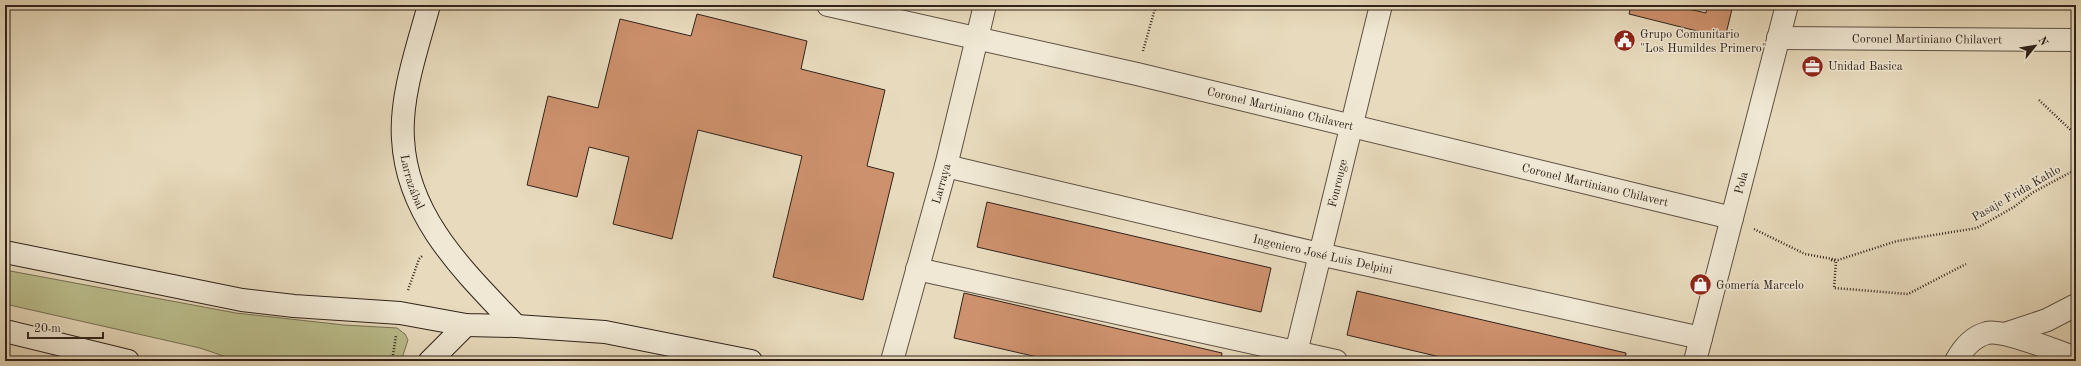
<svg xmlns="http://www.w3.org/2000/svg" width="2081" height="366" font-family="'Old Standard TT',serif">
<rect width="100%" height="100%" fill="#e8dbbd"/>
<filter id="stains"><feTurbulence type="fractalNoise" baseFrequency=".005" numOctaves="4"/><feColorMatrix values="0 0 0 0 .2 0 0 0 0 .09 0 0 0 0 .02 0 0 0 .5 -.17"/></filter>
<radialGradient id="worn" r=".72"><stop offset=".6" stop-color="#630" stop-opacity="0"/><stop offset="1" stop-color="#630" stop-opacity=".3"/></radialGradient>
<path fill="#bbbe8d" stroke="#767054" d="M5,270L236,313L344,325L397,328L405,334L408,340L401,361H238L200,348L5,304Z"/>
<g fill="#cd916d" stroke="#30231b">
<path d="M1631,5H1671L1706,13L1707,5H1733L1725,38L1629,14Z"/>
<path d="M697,14L807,41L801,69L885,90L867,166L894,173L863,300L773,277L802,156L698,130L672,239L613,224L629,157L589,147L577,197L527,185L548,96L598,108L620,19L691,36Z"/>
<path d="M987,202L1271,268L1261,312L977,247Z"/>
<path d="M1357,291L1626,353L1625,361H1457L1347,335Z"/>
<path d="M964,293L1222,353L1221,361H1055L954,338Z"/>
</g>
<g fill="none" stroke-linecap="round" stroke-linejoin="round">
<defs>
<g id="street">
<path id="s1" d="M828,5L1137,74L1732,218"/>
<path id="s2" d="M1778,38L2076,40"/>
<path id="s3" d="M946,166L1319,254L1701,338"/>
<path d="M917,269L1336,361"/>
<path d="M2005,334L2047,320L2076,305"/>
<path id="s4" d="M892,361L946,166L985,5"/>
<path id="s5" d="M1294,361L1381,5"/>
<path id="s6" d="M1695,361L1787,5"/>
<path d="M1956,361C1963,348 1972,337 1987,333C2004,329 2058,352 2076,358"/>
</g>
<g id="secondary">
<path id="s7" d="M429,5C418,46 400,96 403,139C407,218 465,272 516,326"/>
<path d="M5,252L242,300L294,306L400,313L466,325L516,326L605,332L751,361"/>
<path d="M5,331L128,361"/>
<path d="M430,361L466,325"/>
</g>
</defs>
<use href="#street" stroke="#5e5144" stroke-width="24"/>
<use href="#secondary" stroke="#30231b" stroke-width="24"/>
<g stroke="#30231b" stroke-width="2.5" stroke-dasharray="1 2" stroke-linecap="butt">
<path d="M1143,51L1156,5"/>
<path d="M2039,100L2076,135"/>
<path d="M1754,229L1805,254L1838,260L1897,241L1977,228L2014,207L2032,193L2073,171L2076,163"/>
<path d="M1831,260L1836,261L1834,288L1908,294L1966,264"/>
<path d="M408,290L419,259L423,255"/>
<path d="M392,361L396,336"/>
</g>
<use href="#street" stroke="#f0e8d4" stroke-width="22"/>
<use href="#secondary" stroke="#f0e8d4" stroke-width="22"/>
</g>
<defs>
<symbol id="civic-disc" viewBox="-11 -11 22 22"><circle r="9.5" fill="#8f2418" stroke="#f0e8d4"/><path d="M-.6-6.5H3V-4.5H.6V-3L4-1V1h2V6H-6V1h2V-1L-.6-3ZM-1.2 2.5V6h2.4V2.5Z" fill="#fff"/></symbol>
<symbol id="office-disc" viewBox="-11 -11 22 22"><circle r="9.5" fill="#8f2418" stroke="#f0e8d4"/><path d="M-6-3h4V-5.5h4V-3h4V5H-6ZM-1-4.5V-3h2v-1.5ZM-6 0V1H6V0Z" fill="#fff"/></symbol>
<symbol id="shop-disc" viewBox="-11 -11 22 22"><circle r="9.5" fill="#8f2418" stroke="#f0e8d4"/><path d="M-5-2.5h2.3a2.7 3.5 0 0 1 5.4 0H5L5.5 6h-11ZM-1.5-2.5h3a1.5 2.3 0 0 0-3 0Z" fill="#fff"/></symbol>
</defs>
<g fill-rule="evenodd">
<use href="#civic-disc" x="1612" y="28" width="25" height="25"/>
<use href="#office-disc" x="1800" y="54" width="25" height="25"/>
<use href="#shop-disc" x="1688" y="272" width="25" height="25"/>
</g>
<g text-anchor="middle" stroke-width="3" stroke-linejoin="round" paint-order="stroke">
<g font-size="12" fill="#30231b" stroke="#f0e8d4" text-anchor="start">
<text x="1640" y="38">Grupo Comunitario<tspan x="1640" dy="14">"Los Humildes Primero"</tspan></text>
<text x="1828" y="70">Unidad Basica</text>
<text x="1716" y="289">Gomería Marcelo</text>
</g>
<g font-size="12" fill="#30231b" stroke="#f0e8d4">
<text dy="4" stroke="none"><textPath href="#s2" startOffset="149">Coronel Martiniano Chilavert</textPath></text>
<text dy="4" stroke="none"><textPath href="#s1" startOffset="464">Coronel Martiniano Chilavert</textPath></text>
<text dy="4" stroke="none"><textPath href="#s7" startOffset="181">Larrazábal</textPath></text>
<text dy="4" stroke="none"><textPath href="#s5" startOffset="183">Fonrouge</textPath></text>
<text dy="4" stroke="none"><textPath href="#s6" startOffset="184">Pola</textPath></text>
<text dy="4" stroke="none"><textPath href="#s4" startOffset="184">Larraya</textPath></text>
<text dy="4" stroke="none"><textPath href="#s1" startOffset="788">Coronel Martiniano Chilavert</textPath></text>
<text transform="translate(2016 193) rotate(-30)" y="4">Pasaje Frida Kahlo</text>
<text dy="4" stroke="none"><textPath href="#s3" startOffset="387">Ingeniero José Luis Delpini</textPath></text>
</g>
</g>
<rect width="2081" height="366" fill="none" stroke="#e8dbbd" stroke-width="20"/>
<rect x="6" y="6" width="2069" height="354" fill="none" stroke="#30231b" stroke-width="2"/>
<rect x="10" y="10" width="2061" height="346" fill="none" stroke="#30231b"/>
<g transform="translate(2035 46) rotate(60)" stroke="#f0e8d4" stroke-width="3" paint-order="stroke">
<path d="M0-3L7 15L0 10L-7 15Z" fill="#30231b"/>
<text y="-6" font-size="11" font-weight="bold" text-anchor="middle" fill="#30231b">N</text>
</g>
<path d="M28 332v6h75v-6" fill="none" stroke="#30231b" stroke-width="2"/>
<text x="34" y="332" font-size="12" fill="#30231b" stroke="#f0e8d4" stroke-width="3" paint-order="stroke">20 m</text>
<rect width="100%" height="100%" filter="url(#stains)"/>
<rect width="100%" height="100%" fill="url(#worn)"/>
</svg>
